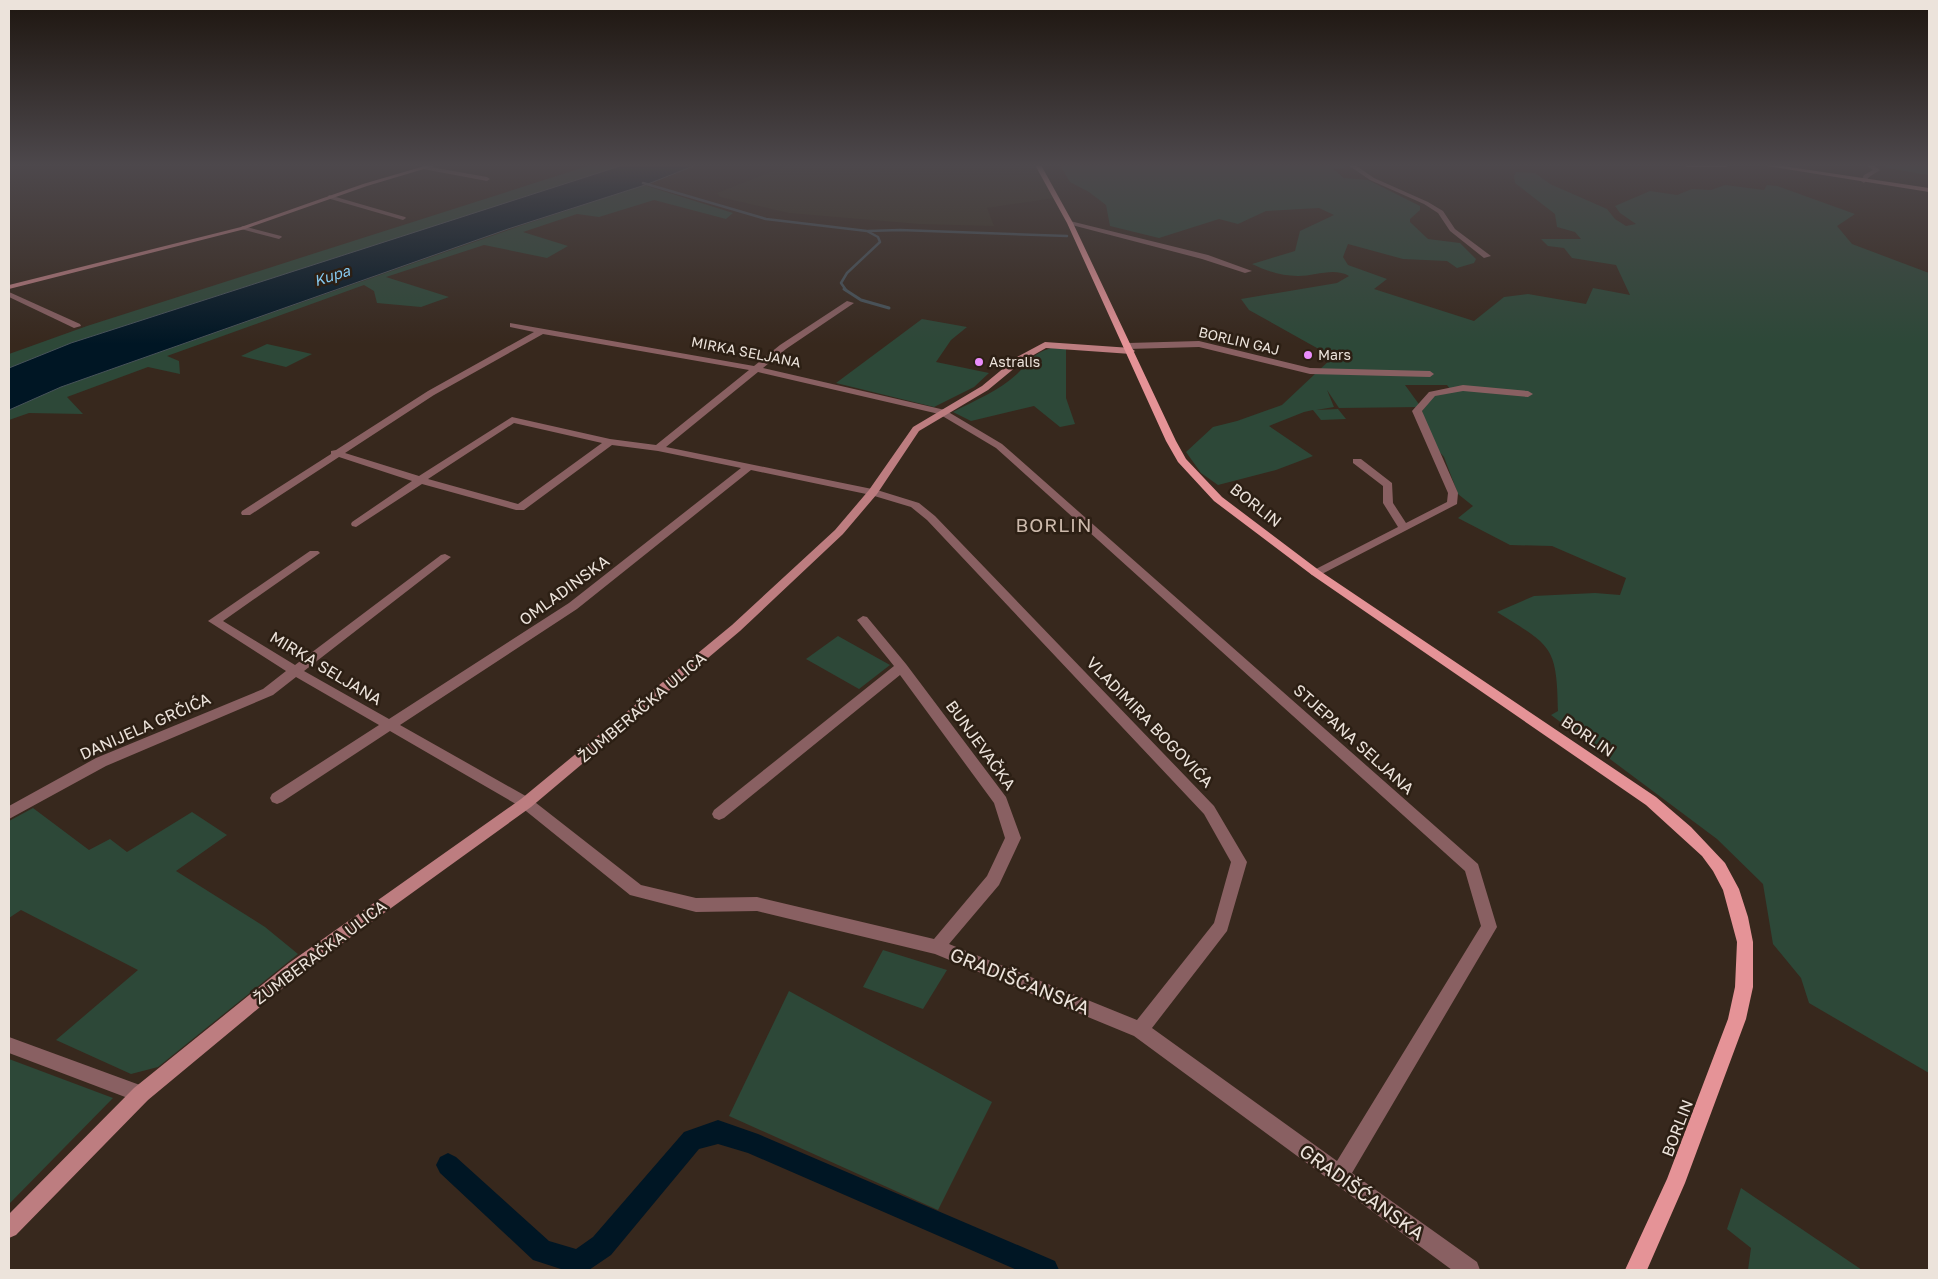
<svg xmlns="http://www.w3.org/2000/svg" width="1938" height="1279" font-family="'Golos Text',sans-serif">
<rect width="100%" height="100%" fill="#37281d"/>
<path fill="#3b3221" d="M789,165H1035L1054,198L987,208L994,226L919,224L789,213L720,197L717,193Z"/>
<g fill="#2d4838">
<path d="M591,165H623L71,343L9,368V354L87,326Z"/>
<path d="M1060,165H1341L1345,168L1333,169L1344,178L1368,180L1420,206V210L1410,219V222L1428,239L1460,243L1476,259L1474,263L1457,268L1447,261L1403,259L1348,244L1343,257L1348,265L1387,279L1374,289L1474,321L1504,297L1528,294L1586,304L1593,288L1630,295L1616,265L1572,258L1564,248L1548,246L1541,239H1581L1575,232L1557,227L1555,214L1515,183L1514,176L1516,172L1535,173L1550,184L1607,209L1615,219L1626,226L1636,224L1620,213L1615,206L1650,191L1677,195L1692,189L1711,190L1725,185L1764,190L1767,185L1777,186L1855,214L1837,226L1852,244L1929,273V1073L1809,1003L1801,978L1773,944L1763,884L1717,839L1551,715L1558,711C1557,645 1551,646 1497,612L1534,596L1595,593L1620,595L1626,578L1552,546L1510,545L1458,518L1473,506L1458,494L1444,457L1431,442L1422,411L1433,395L1450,389L1447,385H1405L1421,407L1339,408L1327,390L1334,407L1316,410L1338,409L1346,419L1321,420L1313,410L1304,412L1269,426L1313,456L1276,470L1218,485L1201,473L1186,452L1213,427L1237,421L1282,405L1333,357L1249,310L1241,299L1337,283L1349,276C1334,267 1315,276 1298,276C1281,276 1267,271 1252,264L1295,251L1300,231L1334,215L1319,208L1266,211L1238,224L1219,219L1159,238L1110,226L1106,205L1089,192L1070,182Z"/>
<path d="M1885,165H1929V175L1887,168Z"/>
<path d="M644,185L733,213L726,219L654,200L599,217L577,214L523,232L568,246L547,258L484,245L386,277L449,297L421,307L377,303L374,291L364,285L167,356L179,361L180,374L148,367L67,397L83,414L29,413L9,420V410L61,387L517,227Z"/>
<path d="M922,319L967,327L951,340L936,362L989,373L974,387L934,407L836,383Z"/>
<path d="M267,344L312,354L286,367L241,356Z"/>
<path d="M1051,348L1066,349V398L1075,424L1060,427L1034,406L971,421L953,412C974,401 1000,390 1017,374C1030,361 1032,354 1051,348Z"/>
<path d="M838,636L890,665L859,689L806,659Z"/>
<path d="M33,808L89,850L110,839L127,852L192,812L227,835L176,871L265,927L298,954L158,1067L131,1074L56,1040L138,970L21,910L9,918V821Z"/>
<path d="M883,950L947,970L923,1009L863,987Z"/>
<path d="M789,991L992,1102L938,1210L729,1116Z"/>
<path d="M9,1059L113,1098L9,1204Z"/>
<path d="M1741,1188L1862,1270H1748L1751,1248L1727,1229Z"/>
</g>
<path fill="#001624" stroke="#47545b" d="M623,165H696L648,184L508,229L61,387L9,410V368L71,343Z"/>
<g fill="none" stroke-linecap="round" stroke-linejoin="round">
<g stroke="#47545b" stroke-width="2.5">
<path d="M643,183L766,219L867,231L878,237L880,242L847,273L841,283L846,290"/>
<path d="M868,231L900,230L1067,236"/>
</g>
<path stroke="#47545b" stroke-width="3" d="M844,289L861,300L889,308"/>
<path fill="#001624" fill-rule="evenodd" d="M718,1120L758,1134L1055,1261L1059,1270H1017L748,1153L718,1144L699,1149L611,1255L589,1270H564L533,1260L440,1173L436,1165L440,1157L448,1153L456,1157L549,1241L576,1249L593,1237L684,1132Z"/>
<g fill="#896062" fill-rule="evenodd">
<path d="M1348,165H1355L1374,178L1428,202L1443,211L1455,229L1491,256L1484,258L1450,231L1438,213L1424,204L1370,180Z"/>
<path d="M1866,165H1873L1880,170L1869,177L1864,183L1861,181L1864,175L1873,170Z"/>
<path d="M425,166L487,177L490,179L487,181L423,169Z"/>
<path d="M329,195L405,217L406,218L403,220L327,198Z"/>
<path d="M1070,221L1208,255L1252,271L1245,273L1202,259L1068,224V222Z"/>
<path d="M243,226L281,236L282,237L279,239L241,229V227Z"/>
<path d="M9,292L80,324L81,326L74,328L9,297Z"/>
<path d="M847,301L854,303L786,349L763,368L945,410L1002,444L1478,864L1497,927L1352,1173L1477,1262L1480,1270H1452L1134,1036L935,954L757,911L696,912L630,895L521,807L390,731L282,802L277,804L272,802L270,798L272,794L379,725L296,677L273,695L106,766L9,819V806L96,758L263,689L286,671L208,621L310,551H318L320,553L223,621L295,665L441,555L445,554L451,557L304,671L389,719L569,603L741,468L658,451L612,445L524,510H516L422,484L356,527L352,526L351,524L352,522L412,481L339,457L250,515H242L241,513L242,511L331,454V451L336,450L428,391L534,332L510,327V323L754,366L780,345ZM543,334L749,370L656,445L610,439L512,417L419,476L345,453L434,395ZM758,372L939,414L996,448L1465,871L1481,926L1337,1161L1152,1028L1227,931L1247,862L1214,806L935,516L919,503L877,490L666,447ZM514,423L602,443L518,504L428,479ZM751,470L871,495L911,507L927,520L1204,814L1231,862L1214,923L1137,1020L949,944L999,885L1021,838L1006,797L906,664L867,617L863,616L857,620L894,666L714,810L712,814L714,818L719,820L724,818L900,675L994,803L1005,838L987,876L934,939L757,897L696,898L641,885L531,799L400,725L577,609Z"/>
<path d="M1199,341L1310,368L1430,371L1434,374L1430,377L1310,374L1199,347L1128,349L1124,346L1128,343Z"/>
<path d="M1463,385L1528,391L1533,394L1528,397L1463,391L1435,396L1422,411L1458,493L1457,504L1320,575H1312L1310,573L1312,571L1398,527L1383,503V486L1353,463V459H1361L1392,483L1393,503L1406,523L1447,502L1448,493L1412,411L1429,392Z"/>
<path d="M9,1037L148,1088L150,1094L148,1100L141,1103L9,1053Z"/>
</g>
<g fill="#bd7d80" fill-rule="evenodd">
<path d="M428,165H437L367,186L245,229L9,289V285L241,227L363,184Z"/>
<path d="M1684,165H1729L1726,167H1687Z"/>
<path d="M1761,165H1776L1929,188V192Z"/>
<path d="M1045,342L1131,348L1135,351L1131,354L1046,348L1023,361L988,390L919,431L877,494L843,534L740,631L531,807L301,973L148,1100L16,1235L9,1238V1214L134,1088L289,963L521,799L732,625L835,530L869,490L913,427L982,386L1017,357Z"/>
</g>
<path fill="#e59397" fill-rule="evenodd" d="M1035,165H1041L1073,223L1176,441L1186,459L1222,497L1320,571L1656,797L1691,827L1725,863L1739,889L1748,917L1753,942V987L1746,1019L1685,1183L1647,1270H1625L1667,1179L1728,1019L1735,987L1737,942L1723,890L1713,871L1702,856L1646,805L1312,575L1214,501L1178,462L1166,441L1067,223Z"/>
</g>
<linearGradient id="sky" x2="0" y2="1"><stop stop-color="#1e1610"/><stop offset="0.48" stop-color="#4d484c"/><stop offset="1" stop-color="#4d484c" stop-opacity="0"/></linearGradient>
<rect width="1938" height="344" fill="url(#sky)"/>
<g fill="#eb8dfc" stroke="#2c1f14" stroke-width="2">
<circle cx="1308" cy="355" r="5"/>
<circle cx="979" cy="362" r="5"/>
</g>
<g text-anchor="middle" stroke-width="5" stroke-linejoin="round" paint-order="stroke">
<g font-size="14" fill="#ece3db" stroke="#2c1f14">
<text transform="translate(1239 341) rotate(13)" y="5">BORLIN GAJ</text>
<text transform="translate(746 352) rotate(11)" y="5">MIRKA SELJANA</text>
</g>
<g font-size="14" fill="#ece3db" stroke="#2c1f14" text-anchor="start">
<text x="1318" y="360">Mars</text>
<text x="989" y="367">Astralis</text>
</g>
<g font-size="15" font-style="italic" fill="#85c8ee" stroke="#2c1f14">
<text transform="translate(332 276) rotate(-18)" y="5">Kupa</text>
</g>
<g font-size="16" fill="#ece3db" stroke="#2c1f14">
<text transform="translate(1256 505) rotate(38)" y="6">BORLIN</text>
<text transform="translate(564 590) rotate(-36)" y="6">OMLADINSKA</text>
<text transform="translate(326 668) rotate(31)" y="6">MIRKA SELJANA</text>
<text transform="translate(642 707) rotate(-40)" y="6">ŽUMBERAČKA ULICA</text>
<text transform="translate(1150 722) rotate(46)" y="6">VLADIMIRA BOGOVIĆA</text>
<text transform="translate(145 726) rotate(-24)" y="6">DANIJELA GRČIĆA</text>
<text transform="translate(1588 736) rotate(34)" y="6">BORLIN</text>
<text transform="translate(1354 739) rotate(42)" y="6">STJEPANA SELJANA</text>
<text transform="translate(981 745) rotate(54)" y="6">BUNJEVAČKA</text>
<text transform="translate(320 952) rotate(-37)" y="6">ŽUMBERAČKA ULICA</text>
<text transform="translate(1677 1128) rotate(-69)" y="6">BORLIN</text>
</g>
<g font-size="19" letter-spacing="1" fill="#cdbaac" stroke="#2c1f14">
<text x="1054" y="532">BORLIN</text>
</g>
<g font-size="19" fill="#ece3db" stroke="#2c1f14">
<text transform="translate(1020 981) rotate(22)" y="7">GRADIŠĆANSKA</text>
<text transform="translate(1362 1192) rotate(36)" y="7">GRADIŠĆANSKA</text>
</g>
</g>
<rect width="1938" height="1279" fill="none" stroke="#ece3db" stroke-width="20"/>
</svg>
